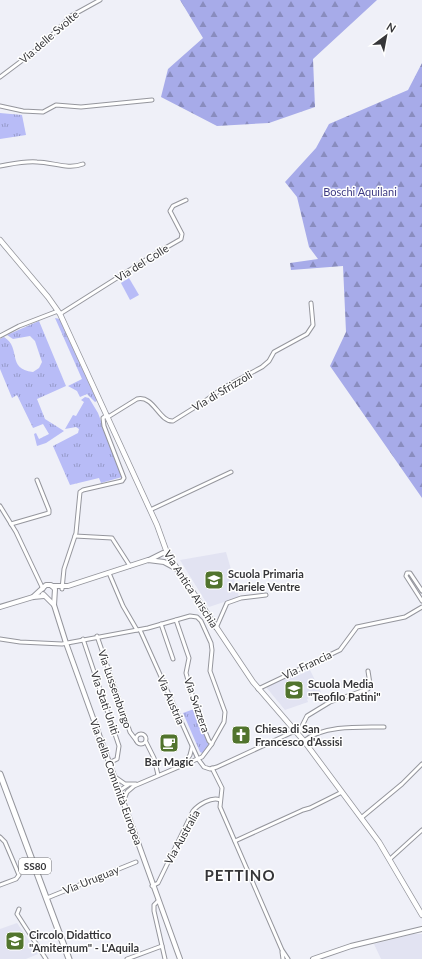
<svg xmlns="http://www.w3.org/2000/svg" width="422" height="959" font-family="Lato,sans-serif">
<defs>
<pattern id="grass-tufts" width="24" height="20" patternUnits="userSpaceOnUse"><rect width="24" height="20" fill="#b8bcf7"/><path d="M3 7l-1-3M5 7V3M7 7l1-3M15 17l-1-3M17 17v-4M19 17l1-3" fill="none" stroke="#969ac9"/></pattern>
<pattern id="forest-firs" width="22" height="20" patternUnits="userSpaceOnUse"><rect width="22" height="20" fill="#a7abe9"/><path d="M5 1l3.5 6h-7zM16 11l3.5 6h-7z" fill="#898cbe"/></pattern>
</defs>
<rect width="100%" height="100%" fill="#eff0f8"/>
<g fill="#e2e3f2">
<path d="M226,552L239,597L209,607L180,560Z"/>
<path d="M310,670L321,692L307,699L308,702L285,710L266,687L297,673L299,675Z"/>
<path d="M17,923L38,954L26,959H0V929Z"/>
<path d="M413,934H422V959H381L374,944Z"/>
</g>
<g fill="url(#grass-tufts)">
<path d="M0,113L22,115L26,135L0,139Z"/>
<path d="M55,318L60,319L64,329L97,401L95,402L87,394L80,397L77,391L68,386L82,379Z"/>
<path d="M39,321L66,386L37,399L45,419L64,431L46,443L37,446L34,434L36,433L39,439L49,434L43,424L33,428L17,395L12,398L0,369V339L4,337C22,348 6,369 33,372L39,368L42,362L35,341L30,336L13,339L7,335Z"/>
<path d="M85,397L89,398L98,413L122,477L101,483L99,478L70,485L53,446L78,433L79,429L76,427L65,429L73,415L76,416L84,402L81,400Z"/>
<path d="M194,709L209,745L204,754L200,752L183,713Z"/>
</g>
<g fill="url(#forest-firs)">
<path d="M180,0H377L313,59L315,107L269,123L217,126L161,97L168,69L203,38Z"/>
<path d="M422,63V498L330,366L346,332L343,266L291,270L290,263L318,259L309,247L297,197L285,182L316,148L329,124L408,90Z"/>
</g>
<path fill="#b8bcf7" d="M129,278L139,295L130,300L121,283Z"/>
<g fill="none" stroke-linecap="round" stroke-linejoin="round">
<defs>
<g id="minor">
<path d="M0,77L40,47L71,16L100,0"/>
<path d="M0,106L23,111L43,112L56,105L81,107L152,100"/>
<path d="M0,166C12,164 24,161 37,162C52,162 68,170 83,164"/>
<path d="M60,314L155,254L181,239L182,234L170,211L173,206L186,200"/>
<path d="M0,336L19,326L58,311"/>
<path d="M108,417L137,399C154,395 159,422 173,421L205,401L223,388L262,367L269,361L274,352L307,334L313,325L311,303"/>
<path d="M0,506L16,532L43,589"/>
<path d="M150,510L231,472"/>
<path d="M11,524L49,513V510L37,480"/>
<path d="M75,536L112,538L130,566"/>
<path d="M109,573L123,606L137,630"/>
<path d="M62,589L64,569L76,533L80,492L83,490L122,481L124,478L104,426L103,418L107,415"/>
<path d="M422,591L410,573H407L406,576L422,601"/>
<path d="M176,620L189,658L186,673L197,712L209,741L212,744"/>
<path d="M161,624L173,659"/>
<path d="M216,628L227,603L241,598L266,595"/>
<path d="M140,630L198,759L204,767L210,769L217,767L295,731"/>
<path d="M97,636L130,732L136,740"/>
<path d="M0,639L20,642L62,644L148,628L190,616L197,617L201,621L211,643L212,650L210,671L225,712L224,722L211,745L202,757L134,786L127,792L123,802"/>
<path d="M83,639L119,746L117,759L109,763"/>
<path d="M258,689L340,650L357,627L405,617L422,607"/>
<path d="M298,734L307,716L330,702L368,689L370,684L368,671"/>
<circle cx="141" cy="739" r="5"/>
<path d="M304,741C323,725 360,727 384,727"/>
<path d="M146,742L154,758L158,775"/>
<path d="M185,763L190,755L192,747"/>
<path d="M212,768L222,788L220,807L282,950L288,959"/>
<path d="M115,777L125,784H136"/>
<path d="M119,791L128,785"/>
<path d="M361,818L402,784L422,764"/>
<path d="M0,837L5,842L19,875L16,879L0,885"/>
<path d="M235,841L303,810L310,808L342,792"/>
<path d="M390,859L422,830"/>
<path d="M152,886L158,883L193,811C198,805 212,796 220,800"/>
<path d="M47,898L136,862"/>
<path d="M158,901L154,905V911L165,959"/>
<path d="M19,909L17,914L46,959"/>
<path d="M282,952L283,959"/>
<path d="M127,959L162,946"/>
</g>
<g id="tertiary">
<path d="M149,560L163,553L168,554"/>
<path d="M52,586H68L148,560L164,562L177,569"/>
<path d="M43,594L54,605"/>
<path d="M33,597L46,585H51L55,589L54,605L66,643L180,959"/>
<path d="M0,607L33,597L44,596"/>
<path d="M313,959L351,946L422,929"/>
</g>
<path id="secondary" d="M0,240L48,297L60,314L157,525L166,550L172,561L253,682L304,741L379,842L422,915"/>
<path id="primary" d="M0,774L69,959"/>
</defs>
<use href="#minor" stroke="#95969d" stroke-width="5"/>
<use href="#tertiary" stroke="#95969d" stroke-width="6"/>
<use href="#secondary" stroke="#95969d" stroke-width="6"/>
<use href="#primary" stroke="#95969d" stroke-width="7"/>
<use href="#minor" stroke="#fff" stroke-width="3"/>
<use href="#tertiary" stroke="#fff" stroke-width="4"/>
<use href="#secondary" stroke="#fff" stroke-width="4.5"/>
<use href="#primary" stroke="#fff" stroke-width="5"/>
</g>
<defs>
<symbol id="school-square" viewBox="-11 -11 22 22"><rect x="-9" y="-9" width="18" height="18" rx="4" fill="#51742d" stroke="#fff"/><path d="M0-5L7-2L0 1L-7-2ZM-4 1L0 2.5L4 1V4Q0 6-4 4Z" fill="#fff"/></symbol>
<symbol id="church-square" viewBox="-11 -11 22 22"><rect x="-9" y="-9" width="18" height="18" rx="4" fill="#51742d" stroke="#fff"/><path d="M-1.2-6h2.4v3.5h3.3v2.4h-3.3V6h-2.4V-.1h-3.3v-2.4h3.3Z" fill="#fff"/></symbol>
<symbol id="cafe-square" viewBox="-11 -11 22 22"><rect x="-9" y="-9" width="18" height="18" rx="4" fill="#51742d" stroke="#fff"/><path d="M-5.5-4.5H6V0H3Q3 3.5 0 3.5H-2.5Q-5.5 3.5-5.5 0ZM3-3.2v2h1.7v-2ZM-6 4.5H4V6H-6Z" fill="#fff"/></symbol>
</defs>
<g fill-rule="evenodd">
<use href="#school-square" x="203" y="569" width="22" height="22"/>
<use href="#school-square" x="283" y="679" width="22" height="22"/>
<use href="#church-square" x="230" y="724" width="22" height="22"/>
<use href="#cafe-square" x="158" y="732" width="22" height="22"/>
<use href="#school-square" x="4" y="930" width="22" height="22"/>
</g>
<g text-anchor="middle" stroke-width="3" stroke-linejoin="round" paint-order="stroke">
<rect fill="#fff" stroke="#727274" stroke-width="1" x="19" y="858" width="32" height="16" rx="3"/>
<g font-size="10" font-weight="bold" fill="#363639">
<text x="35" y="870">SS80</text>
</g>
<g font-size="11" fill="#363639" stroke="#fff">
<text transform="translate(49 37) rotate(-41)" y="4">Via delle Svolte</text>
<text transform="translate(142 263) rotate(-32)" y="4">Via del Colle</text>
<text transform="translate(222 391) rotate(-31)" y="4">Via di Sfrizzoli</text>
<text transform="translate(191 589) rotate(57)" y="4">Via Antica Arischia</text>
<text transform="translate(307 665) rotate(-25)" y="4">Via Francia</text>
<text transform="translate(115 689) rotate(71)" y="4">Via Lussemburgo</text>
<text transform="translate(171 700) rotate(66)" y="4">Via Austria</text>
<text transform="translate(105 703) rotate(71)" y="4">Via Stati Uniti</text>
<text transform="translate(197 705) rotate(71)" y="4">Via Svizzera</text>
<text transform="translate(116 782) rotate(70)" y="4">Via della Comunità Europea</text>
<text transform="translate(182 837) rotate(-61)" y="4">Via Australia</text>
<text transform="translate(91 880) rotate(-22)" y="4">Via Uruguay</text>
</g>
<g font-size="11" fill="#3e3b84" stroke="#fff">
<text x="360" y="196">Boschi Aquilani</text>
</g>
<g font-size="11" font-weight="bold" fill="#363639" stroke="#fff" text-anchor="start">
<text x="228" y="578">Scuola Primaria<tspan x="228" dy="13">Mariele Ventre</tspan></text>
<text x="308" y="688">Scuola Media<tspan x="308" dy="13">"Teofilo Patini"</tspan></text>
<text x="255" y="733">Chiesa di San<tspan x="255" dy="13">Francesco d'Assisi</tspan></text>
<text x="169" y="766" text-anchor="middle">Bar Magic</text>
<text x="29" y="939">Circolo Didattico<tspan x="29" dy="13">"Amiternum" - L'Aquila</tspan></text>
</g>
<g font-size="15" font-weight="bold" letter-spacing="1" fill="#363639" stroke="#fff">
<text x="240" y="881">PETTINO</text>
</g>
</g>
<g transform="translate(386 36) rotate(32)" stroke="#ffffff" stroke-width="3" paint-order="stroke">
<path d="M0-3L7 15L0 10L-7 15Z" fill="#363639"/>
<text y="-6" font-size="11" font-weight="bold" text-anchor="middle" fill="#363639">N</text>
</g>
</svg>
